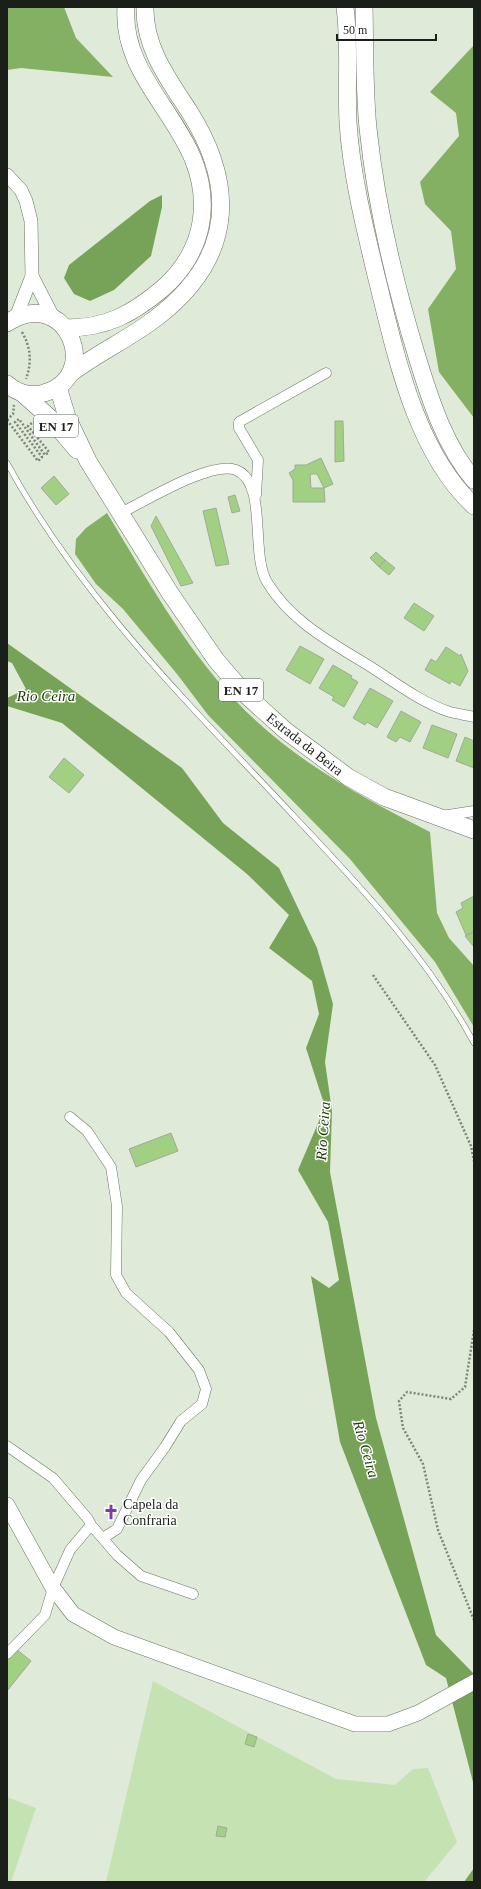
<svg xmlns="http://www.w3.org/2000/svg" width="481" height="1889" font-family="'Times New Roman',serif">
<rect width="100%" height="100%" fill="#dfead8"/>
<g fill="#c5e3b2">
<path d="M153,1681L336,1779L395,1785L413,1769L428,1768L457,1842L424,1882H106Z"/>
<path d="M7,1797L36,1808L11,1882H7Z"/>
</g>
<g fill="#84b064">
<path d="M7,7H64L76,38L113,77L21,68L7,70Z"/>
<path d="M474,45V418L439,372L428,309L456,269L451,231L425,204L420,182L459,136L456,113L430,92Z"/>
<path d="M107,513C146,577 183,645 235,700C289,758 361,797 430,832L437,913L449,938L474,966V1027L435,962L350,859L208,715L177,674L123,609L96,584L75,554L76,539L86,528Z"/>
</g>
<g fill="#77a358">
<path d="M162,195V207L151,256L114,290L90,301L74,294L64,278L69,265L150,201Z"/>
<path d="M7,643L182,768L223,823L279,868L317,948L333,1004L325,1062L332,1111L330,1172L376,1418L436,1635L474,1674V1786L446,1678L426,1665L340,1442L311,1276L329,1288L339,1280L328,1222L298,1170L325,1107L306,1048L319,1014L312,981L269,948L289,915L247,874L62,723L7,706V698L26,689L12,663L7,661Z"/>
<path d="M474,1868V1882H464Z"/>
</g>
<g fill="#a2d083" stroke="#9faa99" fill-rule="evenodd">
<path d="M335,421H343L344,461L335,462Z"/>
<path d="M321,458L333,484L324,488L325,502H293V480L289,473L295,469V465H306ZM310,474H317L324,488H311Z"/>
<path d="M54,476L69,494L56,505L41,488Z"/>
<path d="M235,495L240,511L232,513L228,497Z"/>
<path d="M216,508L229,564L216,566L203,511Z"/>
<path d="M156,516L193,583L181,586L151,526Z"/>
<path d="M376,552L385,560L379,567L370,558Z"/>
<path d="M385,560L395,568L389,575L379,567Z"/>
<path d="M414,603L434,616L424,631L404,618Z"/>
<path d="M300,646L324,659L310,684L286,670Z"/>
<path d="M446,647L460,656L461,654L468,671L460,686L451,681L450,684L425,670L431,659L436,662Z"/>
<path d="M333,665L352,676L351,678L358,682L344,707L332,700L334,697L319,688Z"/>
<path d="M370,688L393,701L377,728L367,722L365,725L353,718Z"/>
<path d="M401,711L421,722L410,742L400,737L396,742L387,737Z"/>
<path d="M432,725L457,734L448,758L423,748Z"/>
<path d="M465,737L474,741V768L456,761Z"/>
<path d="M64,758L84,775L69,793L49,777Z"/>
<path d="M474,896V932L466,935L456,912L463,908L461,903Z"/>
<path d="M474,932V947L465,936Z"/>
<path d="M171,1133L178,1151L136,1167L129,1149Z"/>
<path d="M16,1649L31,1661L7,1691V1660Z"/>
<path d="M248,1734L257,1737L254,1747L245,1744Z"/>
<path d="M218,1826L227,1828L225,1837L216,1836Z"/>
</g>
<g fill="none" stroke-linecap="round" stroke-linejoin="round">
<defs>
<path id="service" d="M7,463C80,597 189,704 292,814C360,886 427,956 474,1043"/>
<g id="minor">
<path d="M256,495L258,460L239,428V422L326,373"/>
<path d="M121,513C145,501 212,460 236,470C268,482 250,554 267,582C291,622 332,643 371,667C396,683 422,703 450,712C458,714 466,715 474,717"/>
<path d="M442,816L474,811"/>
<path d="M70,1117L87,1131L111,1167L117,1206L116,1275L126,1293L169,1332L199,1370L206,1389L202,1404L181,1421L165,1447L141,1480L117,1529L103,1538"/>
<path d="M7,1446L53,1478L88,1519L91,1525L70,1550L53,1588L45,1615L7,1654"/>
<path d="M91,1525L117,1555L141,1576L193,1594"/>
</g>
<g id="tertiary">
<path d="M7,175L21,190L26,201L31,221L32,276L16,317"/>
<path d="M32,276L53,317"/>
</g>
<path id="secondary" d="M7,1505L53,1588L73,1614L114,1637L355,1724H388L418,1713L474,1682"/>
<g id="primary">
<path d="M345,7C350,45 346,84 348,122C351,173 365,229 377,279C396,355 415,451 474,506"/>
<path d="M364,7C365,47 364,88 368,128C376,206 395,285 418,360C431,402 445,446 474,480"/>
<path d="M7,323C66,284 104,376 44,393C31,397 17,393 7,384"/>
<path d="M66,328C107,328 132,314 162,289C182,272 197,248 201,222C215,132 120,90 126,7"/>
<path d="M70,374C97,353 129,339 156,318C231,261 239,190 189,111C168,79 144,47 145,7"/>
<path d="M58,387L67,417L88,461L170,593L216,660L247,696L286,731L348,777L384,797L474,830"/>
<path d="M22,393L49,417L77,450"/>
</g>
</defs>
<use href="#service" stroke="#6a7464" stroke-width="6"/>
<use href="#minor" stroke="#6a7464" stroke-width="11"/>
<use href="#tertiary" stroke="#6a7464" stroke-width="14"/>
<use href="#secondary" stroke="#6a7464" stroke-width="16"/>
<use href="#primary" stroke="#6a7464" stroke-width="18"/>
<g stroke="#7e8579" stroke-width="2.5" stroke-dasharray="2 2" stroke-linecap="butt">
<path d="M22,332C31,348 32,362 26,379"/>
<path d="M7,420L38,461L42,457L15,422L19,419L45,455L49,452L28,426L33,422"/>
<path d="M7,420L13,414L14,405"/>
<path d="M373,975L435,1065L471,1146L474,1161"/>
<path d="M474,1330L465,1387L451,1399L407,1392L399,1401L403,1428L423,1464L438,1530L474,1620"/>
</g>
<use href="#service" stroke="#fff" stroke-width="5"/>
<use href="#minor" stroke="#fff" stroke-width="10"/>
<use href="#tertiary" stroke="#fff" stroke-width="13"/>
<use href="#secondary" stroke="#fff" stroke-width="15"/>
<use href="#primary" stroke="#fff" stroke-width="17"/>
</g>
<defs>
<symbol id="church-bare" viewBox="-9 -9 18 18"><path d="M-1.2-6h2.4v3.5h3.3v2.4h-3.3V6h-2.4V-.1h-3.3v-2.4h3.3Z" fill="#8437a7" stroke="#fff" stroke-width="2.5" paint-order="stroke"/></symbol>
</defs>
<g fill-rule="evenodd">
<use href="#church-bare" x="100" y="1501" width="22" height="22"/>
</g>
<g text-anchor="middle" stroke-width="3" stroke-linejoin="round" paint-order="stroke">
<g fill="#fff" stroke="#5f625e" stroke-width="1">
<rect x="34" y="415" width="44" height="22" rx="3"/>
<rect x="219" y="679" width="44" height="22" rx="3"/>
</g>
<g font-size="13" font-weight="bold" fill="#1b1f19">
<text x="56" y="431">EN 17</text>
<text x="241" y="695">EN 17</text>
</g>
<g font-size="14" fill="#1b1f19" stroke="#fff">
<text transform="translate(305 744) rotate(38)" y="5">Estrada da Beira</text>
</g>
<g font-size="14" fill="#1b1f19" stroke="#fff" text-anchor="start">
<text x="123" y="1509">Capela da<tspan x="123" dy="16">Confraria</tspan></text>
</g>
<g font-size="15" font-style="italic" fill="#1e3a02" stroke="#fff">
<text x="46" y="701">Rio Ceira</text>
<text transform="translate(323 1131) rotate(-86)" y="5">Rio Ceira</text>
<text transform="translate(366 1449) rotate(74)" y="5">Rio Ceira</text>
</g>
</g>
<rect width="481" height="1889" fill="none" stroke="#1b1f19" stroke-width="16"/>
<path d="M337 34v6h99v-6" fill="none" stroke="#1b1f19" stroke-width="2"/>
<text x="343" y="34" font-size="12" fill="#1b1f19" stroke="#ffffff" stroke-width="3" paint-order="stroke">50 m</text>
</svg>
